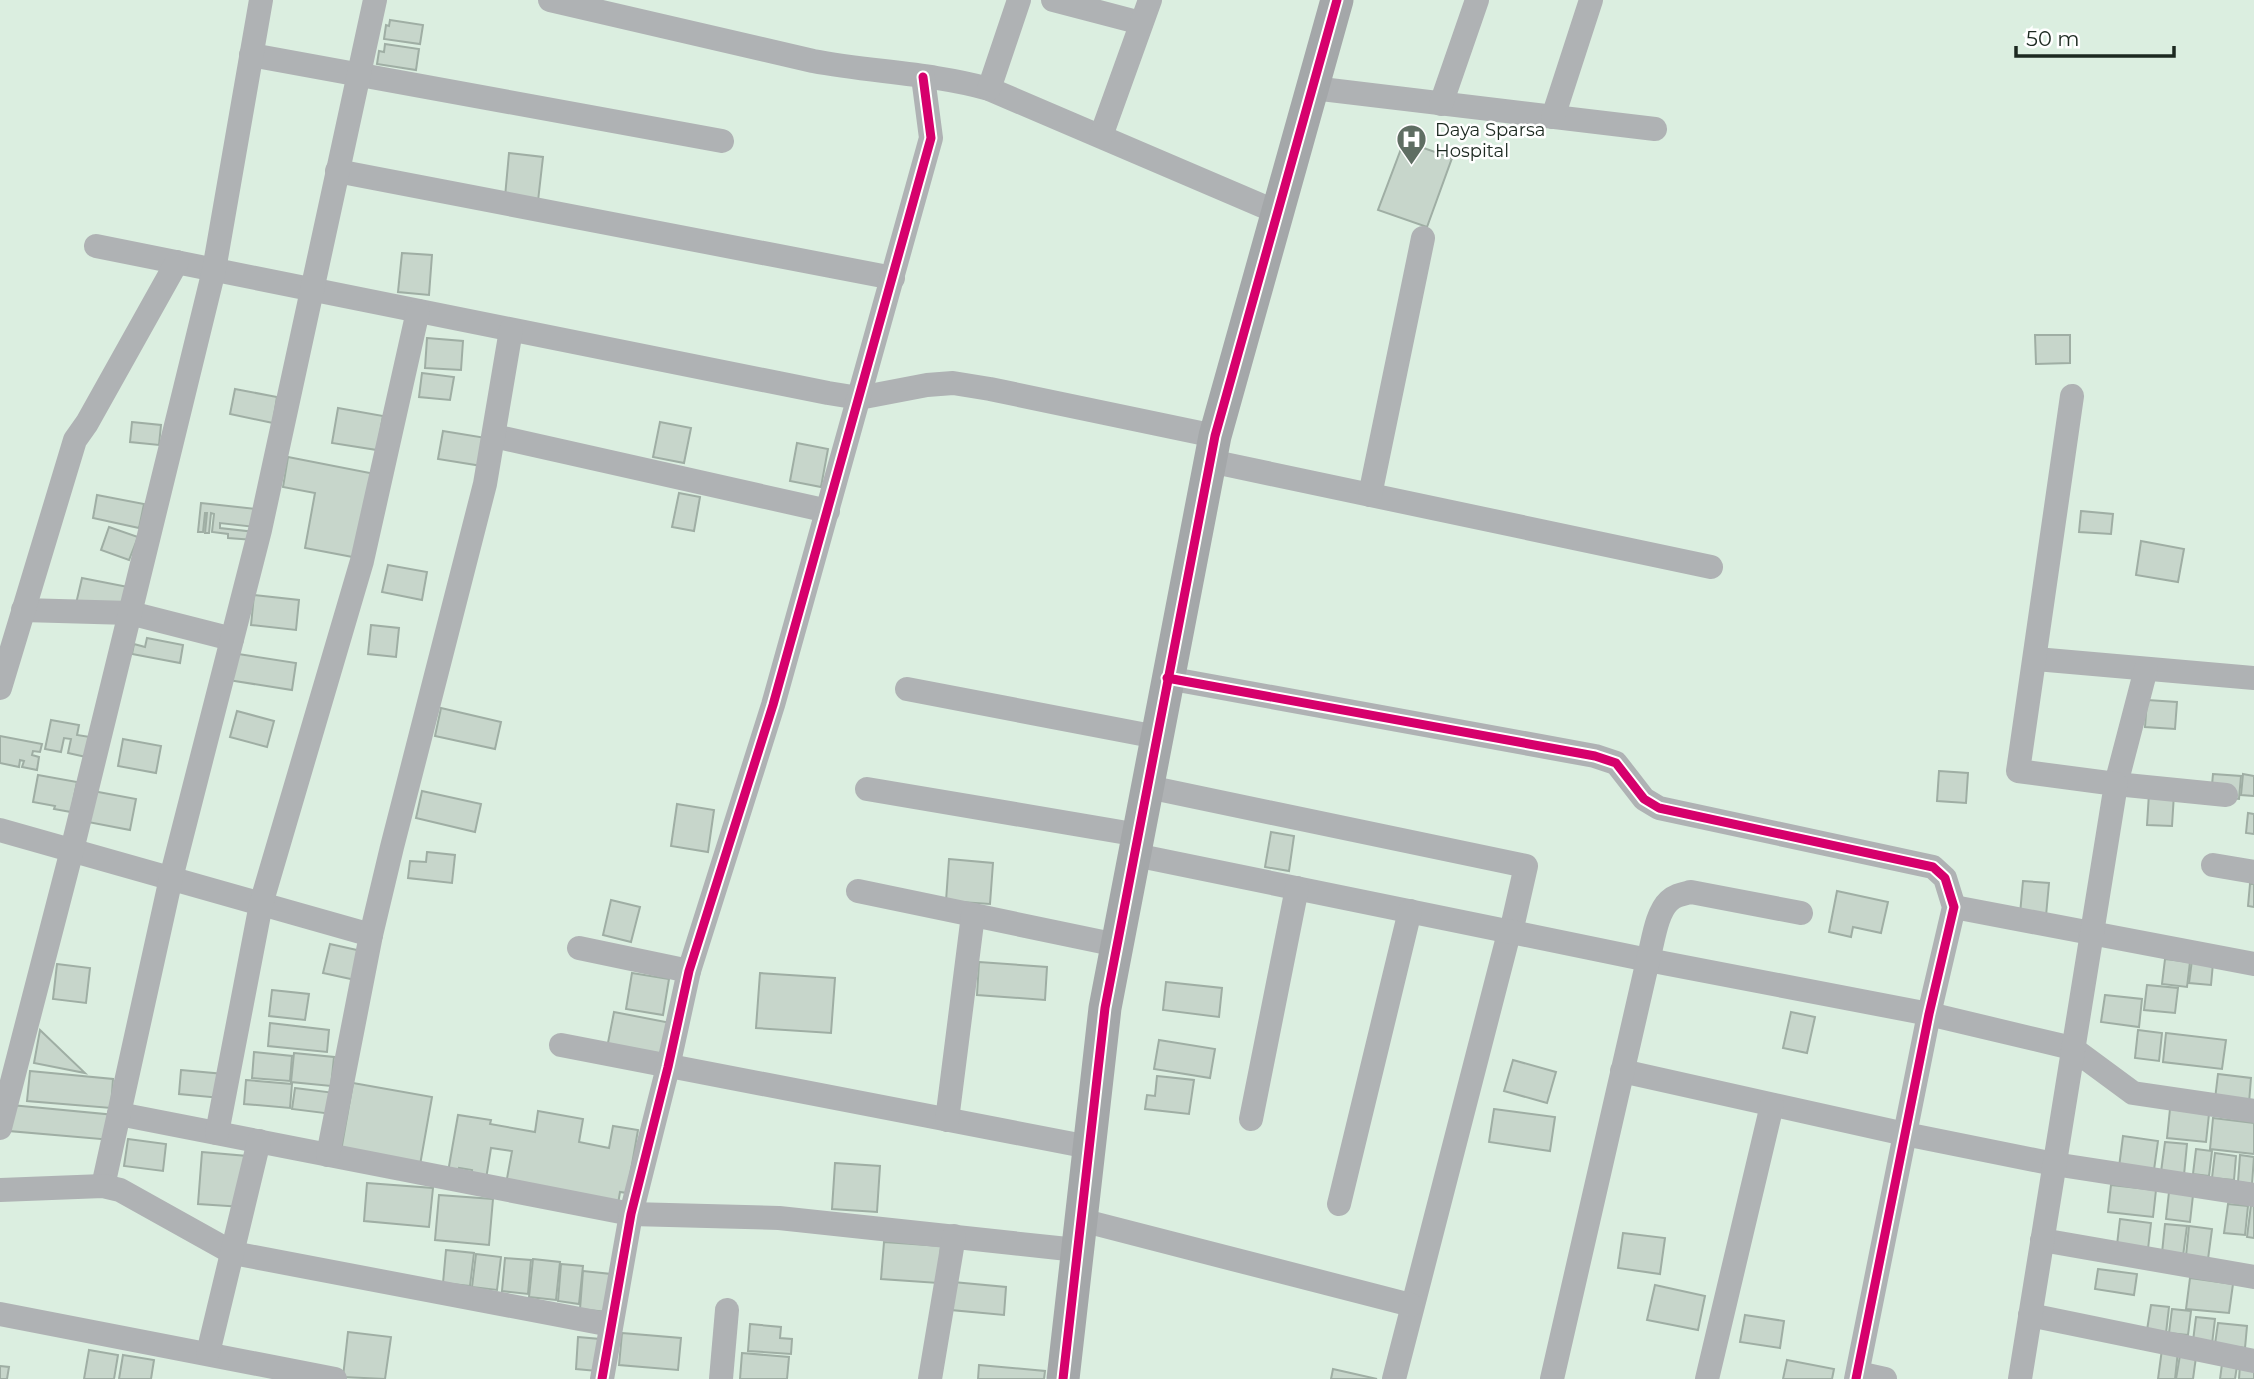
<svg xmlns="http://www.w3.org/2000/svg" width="2254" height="1379" font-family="Montserrat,sans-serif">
<rect width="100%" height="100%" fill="#dbeee0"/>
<g fill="#c7d6cb" stroke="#9faea4" stroke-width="2">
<path d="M390,20L423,25L420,44L384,39L386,25L389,26Z"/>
<path d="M385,44L419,49L416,70L377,64L379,51L384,52Z"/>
<path d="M1404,141L1452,158L1427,227L1378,210Z"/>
<path d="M509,153L543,157L538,201L505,197Z"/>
<path d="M402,253L432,255L429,295L398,292Z"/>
<path d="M2035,335H2070V363L2036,364Z"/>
<path d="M427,338L463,341L461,370L425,368Z"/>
<path d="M422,373L454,377L450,400L419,397Z"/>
<path d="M235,389L277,397L273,423L230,414Z"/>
<path d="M338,408L383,416L377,450L332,443Z"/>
<path d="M132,422L161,425L159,445L130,442Z"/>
<path d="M660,422L691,428L684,463L653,457Z"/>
<path d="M443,431L486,438L482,466L438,459Z"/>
<path d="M797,443L828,449L821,487L790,481Z"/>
<path d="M288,457L375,474L358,558L305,548L315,493L283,487Z"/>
<path d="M679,493L700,497L694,531L672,527Z"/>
<path d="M97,495L144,504L139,528L93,518Z"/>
<path d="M201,503L257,509L255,527L220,523V528L255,532L254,540L228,538V534L212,532L214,514L211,513L209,533H205L207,513H205L203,532H198Z"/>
<path d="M2081,511L2113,514L2111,534L2079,532Z"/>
<path d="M109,527L138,537L129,560L101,550Z"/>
<path d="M2141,541L2184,549L2178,582L2136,575Z"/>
<path d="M388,565L427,572L422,600L382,592Z"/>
<path d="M82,578L128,587L121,617L75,608Z"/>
<path d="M254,595L299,600L296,630L251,625Z"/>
<path d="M371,625L399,628L396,657L368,654Z"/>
<path d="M147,638L183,645L180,663L132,654L134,644L145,647Z"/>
<path d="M232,653L296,663L292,690L228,680Z"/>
<path d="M2147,700L2177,702L2175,729L2145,727Z"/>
<path d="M441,708L501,722L495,749L435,736Z"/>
<path d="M237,711L274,721L267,747L230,737Z"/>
<path d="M51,720L79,725L77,735L90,737L86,757L68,753L71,739L64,738L61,752L45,749Z"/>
<path d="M0,736L42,744L40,752L33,751L32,755L39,757L37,770L22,767L24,761L20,760L19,767L0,763Z"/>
<path d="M123,739L161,746L156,773L118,766Z"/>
<path d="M1939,771L1968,773L1966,803L1937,801Z"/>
<path d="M2213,774L2241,776L2239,799L2211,796Z"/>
<path d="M2243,774L2254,776V796L2241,795Z"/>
<path d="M38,775L77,782L71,812L54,809L55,806L33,802Z"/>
<path d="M93,791L136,799L130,830L88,822Z"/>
<path d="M422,791L481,804L475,832L416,818Z"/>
<path d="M2149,793L2174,794L2172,826L2147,825Z"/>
<path d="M677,804L714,810L708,852L671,846Z"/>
<path d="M2248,813L2254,814V834L2246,833Z"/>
<path d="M1271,832L1294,836L1289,871L1265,867Z"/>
<path d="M427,852L455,855L452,883L408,878L410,861L426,862Z"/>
<path d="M949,859L993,863L990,904L946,901Z"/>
<path d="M2023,881L2049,883L2046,916L2020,914Z"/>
<path d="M2250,884H2254V907L2248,906Z"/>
<path d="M1837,891L1888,902L1881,933L1853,927L1851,937L1829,932Z"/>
<path d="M611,900L640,907L631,942L603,935Z"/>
<path d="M330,944L366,952L360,981L323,973Z"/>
<path d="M2165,959L2190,962L2187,987L2162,984Z"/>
<path d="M2192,960L2213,963L2211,985L2189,983Z"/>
<path d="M979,962L1047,967L1045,1000L977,995Z"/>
<path d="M57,964L90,968L86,1003L53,999Z"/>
<path d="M632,973L669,979L663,1015L626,1009Z"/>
<path d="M760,973L835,978L831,1033L756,1028Z"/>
<path d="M1166,982L1222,988L1219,1017L1163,1010Z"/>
<path d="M2147,985L2178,988L2175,1013L2144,1010Z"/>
<path d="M272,990L309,994L305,1020L269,1016Z"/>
<path d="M2105,995L2142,999L2139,1027L2101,1022Z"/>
<path d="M614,1012L676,1024L669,1060L607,1048Z"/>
<path d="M1791,1012L1815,1017L1807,1053L1783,1048Z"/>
<path d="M270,1023L329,1030L327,1052L268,1046Z"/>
<path d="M40,1030L85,1073L34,1063Z"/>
<path d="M2138,1030L2162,1033L2159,1061L2135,1058Z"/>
<path d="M2166,1033L2226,1040L2222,1069L2163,1062Z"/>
<path d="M1159,1040L1215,1049L1210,1078L1154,1069Z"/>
<path d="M254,1052L292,1056L290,1081L252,1078Z"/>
<path d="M294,1053L334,1057L331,1086L291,1082Z"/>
<path d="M1513,1060L1556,1072L1547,1103L1504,1091Z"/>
<path d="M181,1070L224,1074L221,1098L179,1094Z"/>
<path d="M30,1071L113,1079L111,1108L27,1101Z"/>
<path d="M2218,1074L2251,1078L2249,1103L2215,1099Z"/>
<path d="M1157,1076L1194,1080L1189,1114L1145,1109L1147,1095L1155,1096Z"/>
<path d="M246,1080L292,1084L290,1108L244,1104Z"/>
<path d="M353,1083L432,1097L420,1165L341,1151Z"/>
<path d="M295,1088L335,1093L332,1114L292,1109Z"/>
<path d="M11,1105L115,1115L112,1140L9,1131Z"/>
<path d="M1494,1109L1555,1117L1550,1151L1489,1142Z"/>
<path d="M2170,1109L2209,1114L2206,1142L2167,1138Z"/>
<path d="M538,1111L583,1119L579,1142L609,1148L613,1126L638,1130L627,1193L620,1192L618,1204L506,1184L512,1151L491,1148L486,1179L471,1176L472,1170L459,1168L458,1174L448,1172L458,1115L491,1120L490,1124L535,1132Z"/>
<path d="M2213,1118L2254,1123V1154L2210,1149Z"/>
<path d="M2123,1136L2158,1141L2154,1170L2119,1167Z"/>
<path d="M128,1139L166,1144L163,1171L124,1166Z"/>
<path d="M2165,1142L2187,1144L2184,1175L2161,1172Z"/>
<path d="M2196,1149L2212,1151L2209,1176L2193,1174Z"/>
<path d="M202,1152L247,1156L243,1207L198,1204Z"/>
<path d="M2215,1153L2236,1156L2234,1180L2212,1178Z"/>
<path d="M2240,1155L2254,1157L2252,1184L2238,1182Z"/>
<path d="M835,1163L880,1166L877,1212L832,1209Z"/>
<path d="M367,1183L433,1188L429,1227L364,1221Z"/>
<path d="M2111,1185L2156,1190L2153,1217L2108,1212Z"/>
<path d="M2169,1192L2193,1195L2190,1222L2166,1219Z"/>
<path d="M439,1195L493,1199L489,1245L435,1240Z"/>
<path d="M2228,1204L2248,1206L2245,1235L2224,1233Z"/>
<path d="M2251,1205L2254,1206V1238L2247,1237Z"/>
<path d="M2120,1219L2151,1223L2148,1249L2117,1245Z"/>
<path d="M2165,1224L2187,1226L2183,1256L2162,1253Z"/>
<path d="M2189,1226L2212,1229L2208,1259L2186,1256Z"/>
<path d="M1623,1233L1665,1238L1660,1274L1618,1268Z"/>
<path d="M884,1242L941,1246L938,1283L881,1279Z"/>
<path d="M446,1250L474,1253L470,1286L443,1283Z"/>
<path d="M476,1254L501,1257L497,1290L472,1287Z"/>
<path d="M505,1258L531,1260L528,1294L502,1291Z"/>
<path d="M533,1259L560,1262L556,1300L529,1297Z"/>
<path d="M561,1264L583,1266L579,1304L558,1301Z"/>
<path d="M2098,1269L2137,1274L2134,1295L2095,1289Z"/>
<path d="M583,1271L611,1274L607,1312L580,1309Z"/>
<path d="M2190,1278L2233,1284L2229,1313L2186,1309Z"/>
<path d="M953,1282L1006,1287L1004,1315L951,1310Z"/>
<path d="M1655,1285L1705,1296L1698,1330L1647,1320Z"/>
<path d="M2151,1305L2169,1307L2166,1333L2147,1330Z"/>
<path d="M2172,1309L2191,1311L2188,1335L2169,1333Z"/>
<path d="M1745,1315L1784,1321L1780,1348L1740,1342Z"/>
<path d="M2196,1317L2215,1319L2212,1344L2193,1341Z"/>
<path d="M2218,1323L2247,1326L2245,1348L2215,1344Z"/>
<path d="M750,1324L781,1327L780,1338L792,1339L791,1354L748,1351Z"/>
<path d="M348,1332L391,1337L385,1379L343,1377Z"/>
<path d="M622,1333L681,1338L678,1370L619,1365Z"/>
<path d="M578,1337L600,1339L597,1371L576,1369Z"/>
<path d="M2162,1349L2178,1351L2175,1379H2158Z"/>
<path d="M89,1350L118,1355L114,1379H84Z"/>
<path d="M742,1353L789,1357L787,1379H740Z"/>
<path d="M123,1355L154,1360L151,1379H119Z"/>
<path d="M2180,1355L2196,1357L2193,1379H2176Z"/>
<path d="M1787,1360L1834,1369L1832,1379H1783Z"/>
<path d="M2222,1364L2237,1366L2235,1379H2220Z"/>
<path d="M979,1365L1045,1371L1044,1379H978Z"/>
<path d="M2240,1365L2254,1367V1379H2239Z"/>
<path d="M0,1366L9,1367L7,1379H0Z"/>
<path d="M1333,1369L1377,1379H1331Z"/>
</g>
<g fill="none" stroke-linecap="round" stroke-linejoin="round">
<g stroke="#afb2b4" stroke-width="24">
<path d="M550,0L813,61C871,72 932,73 989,89L1279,213"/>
<path d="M1053,0L1141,23"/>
<path d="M251,55L722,141"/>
<path d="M1313,88L1655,129"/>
<path d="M989,89L1019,0"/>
<path d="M1441,104L1477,0"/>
<path d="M1553,117L1591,0"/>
<path d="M1101,136L1150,0"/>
<path d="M337,171L893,278"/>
<path d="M96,246L828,393L859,398L927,385L953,383L990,389L1215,436"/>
<path d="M494,436L828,511"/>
<path d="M1210,461L1711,567"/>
<path d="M1370,495L1423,238"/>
<path d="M23,610L130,613L232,639"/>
<path d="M2036,659L2254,678"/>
<path d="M2146,669L2116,784L2226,795"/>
<path d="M1167,678L1595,756L1616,763L1644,799L1659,808L1933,867L1945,878L1954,907L1929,1014L1856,1379"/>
<path d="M0,688L75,440L87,423L177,262"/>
<path d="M907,689L1157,737"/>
<path d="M1148,787L1526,866L1511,932L1509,933L1394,1379"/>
<path d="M867,789L1139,835"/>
<path d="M0,830L371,935"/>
<path d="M1135,855L1648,960L1929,1014L2072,1048L2133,1093L2254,1111"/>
<path d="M2213,865L2254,872"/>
<path d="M858,891L1117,945"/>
<path d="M1954,907L2254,964"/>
<path d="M579,948L689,971"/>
<path d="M561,1045L1089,1147"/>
<path d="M1622,1071L1905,1134L2054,1164L2254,1195"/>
<path d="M119,1114L631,1214L779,1218L1077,1250"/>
<path d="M1251,1119L1297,888"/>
<path d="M947,1120L973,915"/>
<path d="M0,1128L72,850L214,270L261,0"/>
<path d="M217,1133L261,904L362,561L418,311"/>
<path d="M328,1155L371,935L392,847L485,484L511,330"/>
<path d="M103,1186L171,878L260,530L375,0"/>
<path d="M0,1190L103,1186L120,1190L233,1253L611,1325"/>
<path d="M1339,1204L1410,911"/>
<path d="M1081,1220L1411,1305"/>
<path d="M2042,1240L2254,1277"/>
<path d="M0,1314L335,1379"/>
<path d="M2030,1315L2254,1361"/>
<path d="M208,1353L259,1141"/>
<path d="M1858,1373L1885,1379"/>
<path d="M602,1379L631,1214L668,1067L689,971L773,705L931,138L923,77"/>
<path d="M721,1379L727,1310"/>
<path d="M930,1379L954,1236"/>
<path d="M1552,1379L1648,960C1653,943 1656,913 1669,901C1675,895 1683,894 1691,892L1801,913"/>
<path d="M1707,1379L1772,1105"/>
<path d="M2020,1379L2116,784L2018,771L2072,396"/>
</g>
<path stroke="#a4a7a9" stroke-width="33" d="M1063,1379L1105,1008L1215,436L1337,0"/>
<defs>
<g id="cycleway">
<path d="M1167,678L1595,756L1616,763L1644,799L1659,808L1933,867L1945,878L1954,907L1929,1014L1856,1379"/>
<path d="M602,1379L631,1214L668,1067L689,971L773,705L931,138L923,77"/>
<path d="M1063,1379L1105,1008L1215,436L1337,0"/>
</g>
</defs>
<use href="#cycleway" stroke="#fff" stroke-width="13"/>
<use href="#cycleway" stroke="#d6006c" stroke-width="9"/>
</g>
<defs>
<symbol id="hospital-pin" viewBox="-11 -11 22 30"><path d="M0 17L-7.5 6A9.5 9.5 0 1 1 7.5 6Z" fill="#5f6e63" stroke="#fff"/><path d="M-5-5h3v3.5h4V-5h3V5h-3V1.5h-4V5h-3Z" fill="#fff"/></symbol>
</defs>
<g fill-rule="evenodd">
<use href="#hospital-pin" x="1394" y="122" width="35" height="47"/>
</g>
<g text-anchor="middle" stroke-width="5" stroke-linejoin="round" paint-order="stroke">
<g font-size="18" fill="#1c2920" stroke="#fff" text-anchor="start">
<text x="1435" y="136">Daya Sparsa<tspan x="1435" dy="21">Hospital</tspan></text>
</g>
</g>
<path d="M2016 46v10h158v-10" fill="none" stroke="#1c2920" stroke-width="3.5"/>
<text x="2026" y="46" font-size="21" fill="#1c2920" stroke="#ffffff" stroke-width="5" paint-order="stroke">50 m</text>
</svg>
